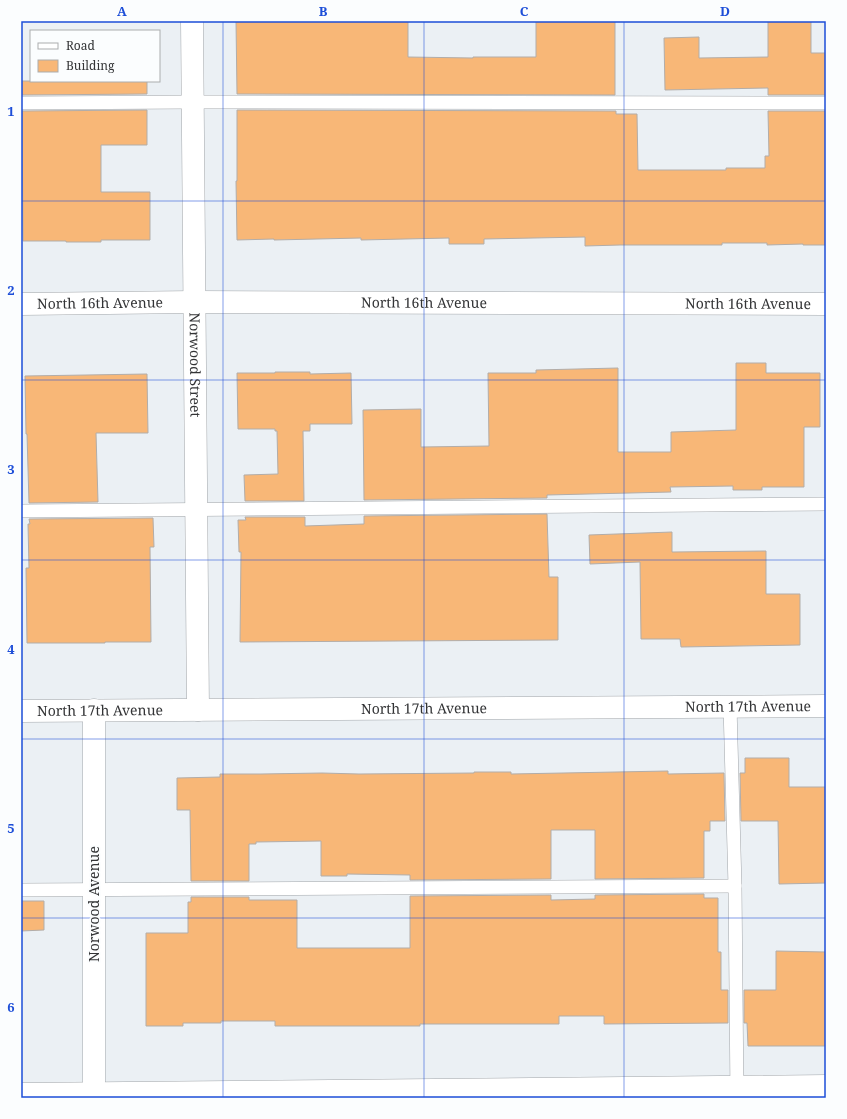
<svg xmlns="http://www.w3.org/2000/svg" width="847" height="1119" font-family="'Noto Serif',serif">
<rect width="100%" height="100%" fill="#ebf0f4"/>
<g fill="#f8b777" stroke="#b2ada9">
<path d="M236,21H408V57L473,58V57H536V21H615V95L237,94Z"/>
<path d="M768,21H811V53H826V95H768V88L665,90L664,38L699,37V58L768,57Z"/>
<path d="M22,81H147V94L22,95Z"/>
<path d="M147,110V145H101V192H150V240H101V242H66V241H23L22,111Z"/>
<path d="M237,110L616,111V114H637L638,170H726V168H765V156H769L768,111H826V245H803V244L767,245V243H722V245H620L585,246V237L484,239V244H449V238L361,240V238L274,240V239L237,240L236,181H237Z"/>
<path d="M736,363H766V373H820V427H804V487H762V490H733V486L670,487L671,492L547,495V498L364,500L363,410L421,409V447L489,446L488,373H536V370L618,368V452H671V432L736,430Z"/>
<path d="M275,372H310V374L351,373L352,424H310V431H303L304,501H245L244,475L278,474L277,431H275V429H238L237,373H275Z"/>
<path d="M147,374L148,433H96L98,502L29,503L27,434H26L25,376Z"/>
<path d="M547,514L549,577H558V640L240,642L241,552H239L238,520H246L245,517H305V526L364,524V516Z"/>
<path d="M153,518L154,547H150L151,642H105V643H27L26,568H29L28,524H30L29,519Z"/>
<path d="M672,532V552L766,551V594H800V645L681,647L680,639H641L640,562L590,564L589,535Z"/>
<path d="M745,758H789V787H826V883L779,884L778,821H741L740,773H745Z"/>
<path d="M668,771V774L724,773L725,821H710V831H704V878L595,879V830H551V879L410,880V875L347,874V876H321V841L256,842V844H249V881H191L190,810H177V778L220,777V774H261L322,773L359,774L474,773V772H511V774Z"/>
<path d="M704,894V898H718V952H721V990H728V1023L604,1024V1016H559V1024H420V1026H275V1021H221V1023H183V1026H146V933H188V902H191V897H249V900H297V948H410V896L551,895V900L595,899V895Z"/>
<path d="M21,901H44V930L21,931Z"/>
<path d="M776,951L826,952V1046H748L747,1023H744V990H776Z"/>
</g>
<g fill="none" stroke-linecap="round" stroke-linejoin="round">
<defs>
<g id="service">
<path d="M21,103L192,102L826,103"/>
<path d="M21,511L826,504"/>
<path d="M730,706L735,886L737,1098"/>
<path d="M21,890L735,886"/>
</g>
<g id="minor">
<path id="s1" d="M192,21L198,710"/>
<path id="s2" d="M21,304L194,302L826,304"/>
<path id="s3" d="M21,711L826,706"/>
<path d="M21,1094L826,1086"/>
<path d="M94,1098V710"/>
</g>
</defs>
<use href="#service" stroke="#a2a6aa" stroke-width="14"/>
<use href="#minor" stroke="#a2a6aa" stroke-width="23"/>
<use href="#service" stroke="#fff" stroke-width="13"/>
<use href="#minor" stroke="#fff" stroke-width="22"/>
</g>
<path fill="none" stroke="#1d4ed8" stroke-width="1" stroke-opacity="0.55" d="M223,21V1098M424,21V1098M624,21V1098M21,201H826M21,380H826M21,560H826M21,739H826M21,918H826"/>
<g text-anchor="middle" stroke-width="3.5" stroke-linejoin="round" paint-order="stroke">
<g font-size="14" fill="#333436" stroke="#fbfdfe">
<text dy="5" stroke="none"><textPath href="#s2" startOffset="79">North 16th Avenue</textPath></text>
<text dy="5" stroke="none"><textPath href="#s2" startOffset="403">North 16th Avenue</textPath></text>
<text dy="5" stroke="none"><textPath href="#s2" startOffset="727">North 16th Avenue</textPath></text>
<text dy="5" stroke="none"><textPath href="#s1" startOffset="344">Norwood Street</textPath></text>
<text dy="5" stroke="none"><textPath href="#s3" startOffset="727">North 17th Avenue</textPath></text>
<text dy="5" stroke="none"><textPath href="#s3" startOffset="403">North 17th Avenue</textPath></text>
<text dy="5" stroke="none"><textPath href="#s3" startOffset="79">North 17th Avenue</textPath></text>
<text transform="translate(94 904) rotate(-90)" y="5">Norwood Avenue</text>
</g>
</g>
<rect width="847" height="1119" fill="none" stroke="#fbfdfe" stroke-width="44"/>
<rect x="30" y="30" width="130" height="52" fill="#fbfdfe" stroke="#abadae"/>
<rect x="38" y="43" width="20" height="6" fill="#ffffff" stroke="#abadae"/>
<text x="66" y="50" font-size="12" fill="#333436">Road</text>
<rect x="38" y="60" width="20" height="12" fill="#f8b777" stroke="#abadae"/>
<text x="66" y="70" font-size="12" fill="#333436">Building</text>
<rect x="22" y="22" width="803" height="1075" fill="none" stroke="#1d4ed8" stroke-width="1.5"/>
<g font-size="13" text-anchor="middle" font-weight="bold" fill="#1d4ed8">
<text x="122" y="16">A</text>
<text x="323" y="16">B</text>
<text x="524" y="16">C</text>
<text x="725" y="16">D</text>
<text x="11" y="116">1</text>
<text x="11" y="295">2</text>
<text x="11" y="474">3</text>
<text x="11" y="654">4</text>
<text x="11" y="833">5</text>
<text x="11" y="1012">6</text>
</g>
</svg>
